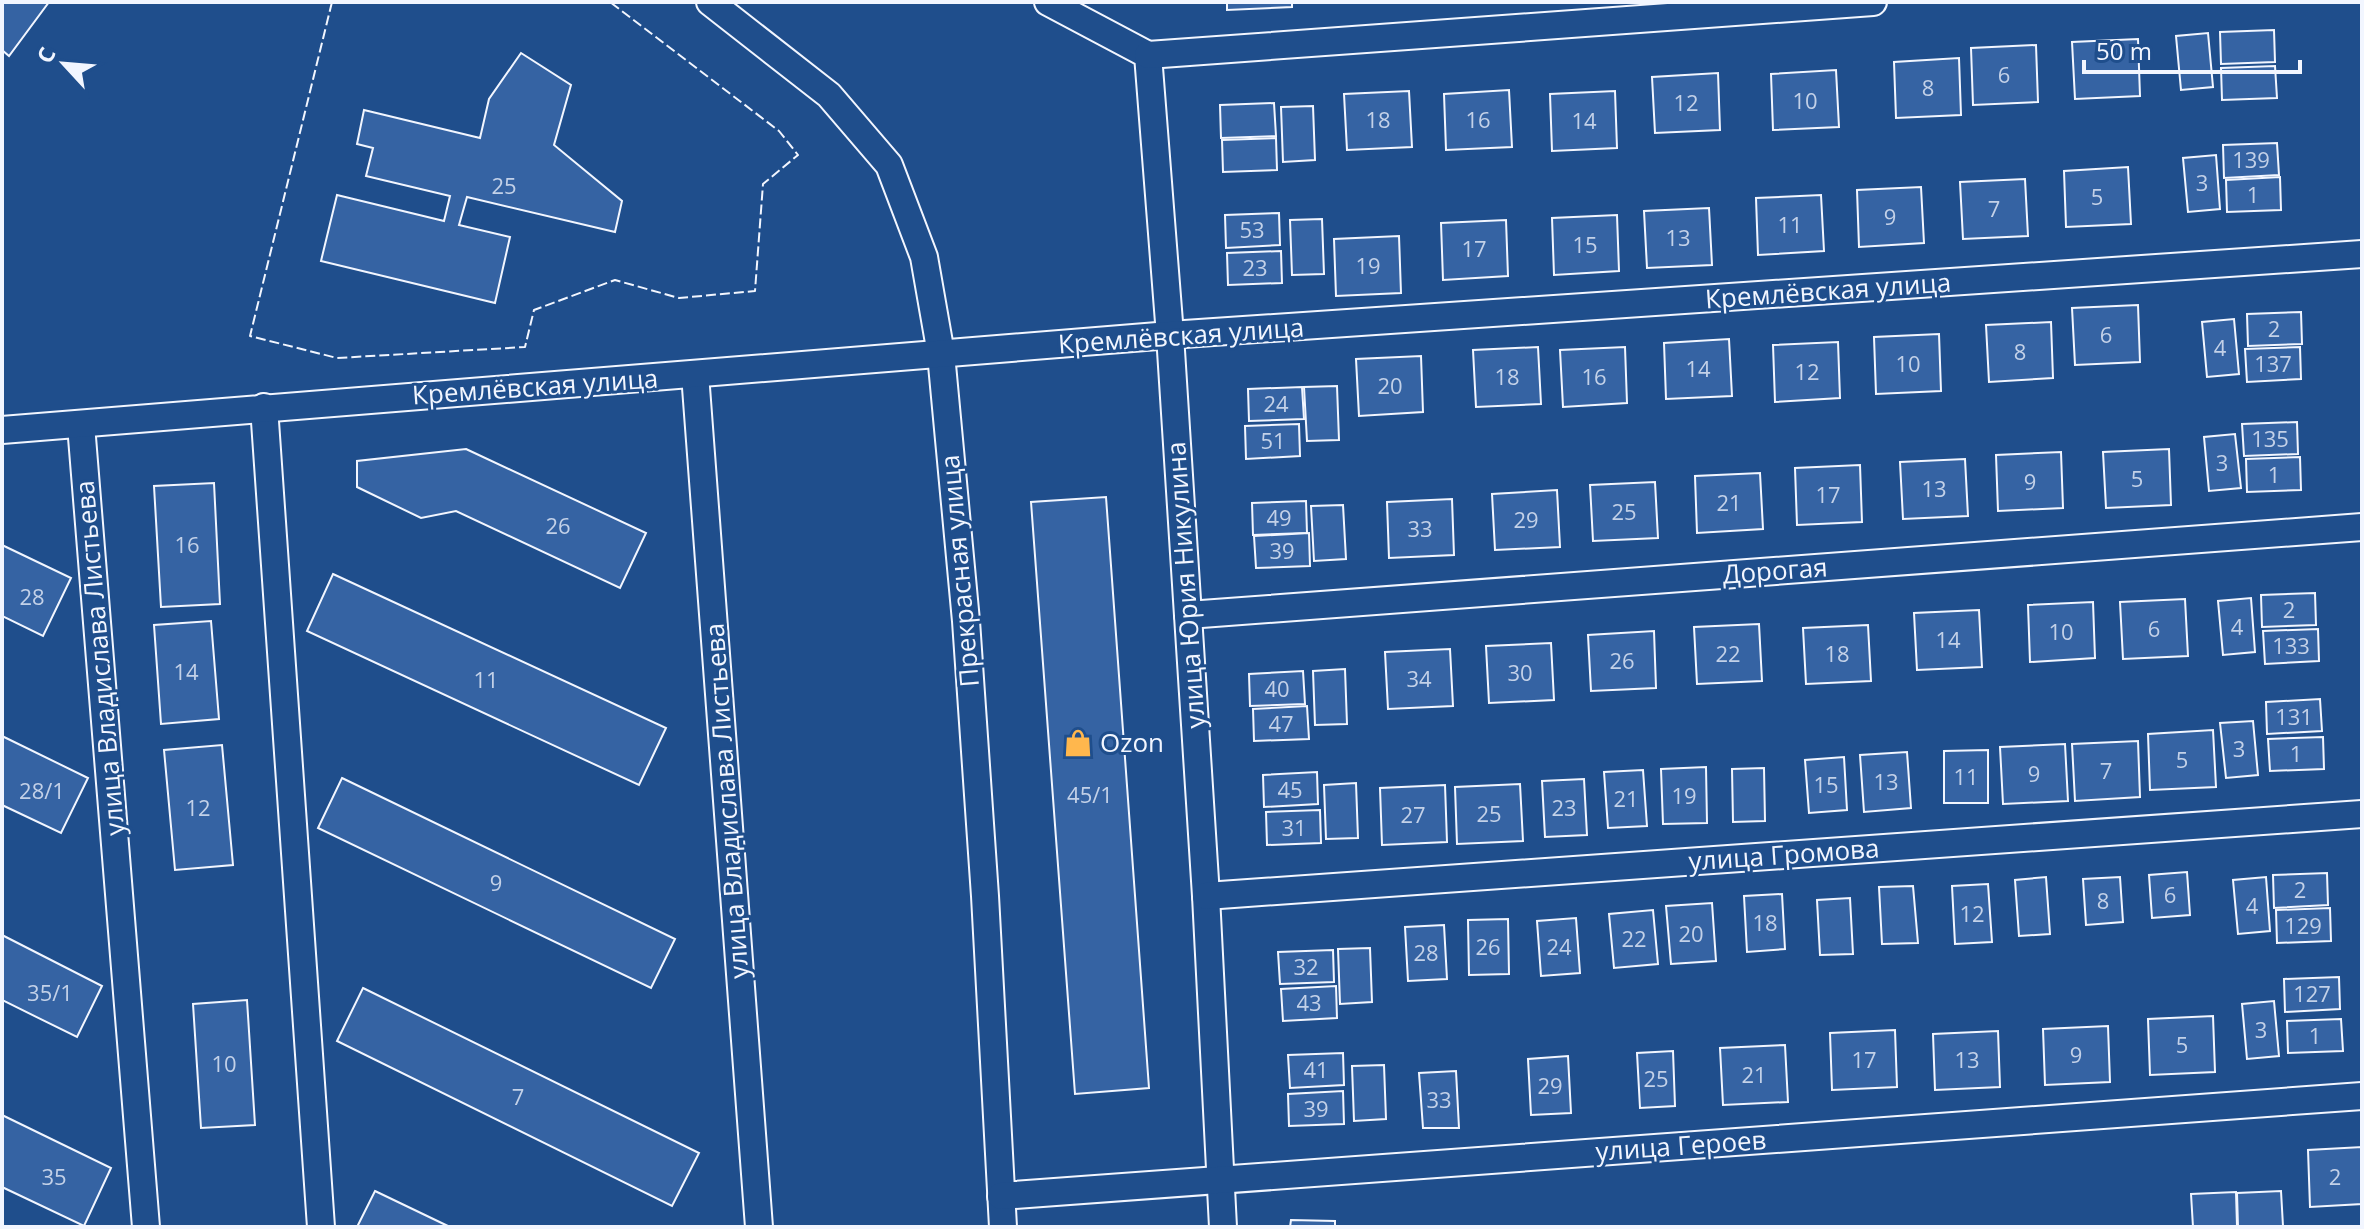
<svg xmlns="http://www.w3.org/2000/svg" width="2364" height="1229" font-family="'Open Sans',sans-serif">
<rect width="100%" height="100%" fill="#1f4e8c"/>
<g fill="#3563a3" stroke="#f2f6ff" stroke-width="2">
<path d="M2,2H49L9,56L2,50Z"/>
<path d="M1227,2H1292V7L1227,10Z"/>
<path d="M2274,30L2275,62L2221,64L2220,32Z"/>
<path d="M2208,33L2213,87L2181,90L2176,36Z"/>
<path d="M2138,39L2140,96L2075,99L2072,42Z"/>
<path d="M2036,45L2038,102L1973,105L1971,48Z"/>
<path d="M521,53L571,85L554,145L622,201L615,232L467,197L459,225L510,237L495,303L321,261L337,195L444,221L450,196L366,176L373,148L357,144L364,110L480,138L489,99Z"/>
<path d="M1959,58L1961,115L1896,118L1894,62Z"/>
<path d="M2275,66L2277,98L2222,100L2221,68Z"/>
<path d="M1836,70L1839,127L1773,130L1771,74Z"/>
<path d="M1718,73L1720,130L1655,133L1652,77Z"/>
<path d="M1509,90L1512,147L1446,150L1444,94Z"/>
<path d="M1409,91L1412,147L1347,150L1344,94Z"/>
<path d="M1615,91L1617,148L1552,151L1550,94Z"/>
<path d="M1274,103L1276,136L1221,138L1220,105Z"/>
<path d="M1313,106L1315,160L1283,162L1281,107Z"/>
<path d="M1276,138L1277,170L1223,172L1222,140Z"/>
<path d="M2277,143L2279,175L2224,178L2223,145Z"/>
<path d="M2216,155L2220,209L2188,212L2183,158Z"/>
<path d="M2128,167L2131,224L2066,227L2064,171Z"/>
<path d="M2280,177L2281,210L2227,212L2226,180Z"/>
<path d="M2025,179L2028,236L1963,239L1960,182Z"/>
<path d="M1921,187L1924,243L1859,247L1857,190Z"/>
<path d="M1821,195L1824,251L1758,255L1756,198Z"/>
<path d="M1709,208L1712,265L1647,268L1644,211Z"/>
<path d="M1279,213L1280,245L1226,248L1225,215Z"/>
<path d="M1617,215L1619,271L1554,275L1552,218Z"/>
<path d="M1322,219L1324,274L1292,275L1290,220Z"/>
<path d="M1506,220L1508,276L1443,280L1441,223Z"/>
<path d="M1399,236L1401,293L1336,296L1334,239Z"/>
<path d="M1281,251L1282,283L1228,285L1227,253Z"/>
<path d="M2138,305L2140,362L2075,365L2072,308Z"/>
<path d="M2301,312L2302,344L2248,346L2247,314Z"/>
<path d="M2234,319L2239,374L2207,377L2202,322Z"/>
<path d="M2051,322L2053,378L1989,382L1986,325Z"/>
<path d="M1939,334L1941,391L1876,394L1874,337Z"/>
<path d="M1729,339L1732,396L1666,399L1664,343Z"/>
<path d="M1838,342L1840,398L1775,402L1773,345Z"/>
<path d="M1538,347L1541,404L1476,407L1473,350Z"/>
<path d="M1625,347L1627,403L1563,407L1560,350Z"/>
<path d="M2300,347L2301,379L2247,382L2245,349Z"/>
<path d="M1421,356L1423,412L1359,416L1356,359Z"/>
<path d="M1337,386L1339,440L1307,441L1304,387Z"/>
<path d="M1302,387L1304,419L1249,421L1248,389Z"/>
<path d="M2297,422L2298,454L2244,456L2242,424Z"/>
<path d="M1299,424L1300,456L1246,459L1245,426Z"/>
<path d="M2235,434L2241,488L2209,491L2204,437Z"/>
<path d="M466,449L646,533L620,588L456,511L421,518L357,487V461Z"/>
<path d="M2169,449L2171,505L2106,508L2103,452Z"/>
<path d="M2061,452L2063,508L1998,511L1996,455Z"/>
<path d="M2300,457L2301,490L2247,492L2246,459Z"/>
<path d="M1965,459L1968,516L1903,519L1900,462Z"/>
<path d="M1860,465L1862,522L1797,525L1795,468Z"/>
<path d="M1760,473L1763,529L1697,533L1695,476Z"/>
<path d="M1655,482L1658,538L1593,541L1590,485Z"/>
<path d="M214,483L220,604L161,607L154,486Z"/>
<path d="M1557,490L1560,547L1495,550L1492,494Z"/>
<path d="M1106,497L1149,1088L1075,1094L1031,502Z"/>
<path d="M1452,499L1454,555L1389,558L1387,502Z"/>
<path d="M1306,501L1307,533L1253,535L1252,503Z"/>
<path d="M1343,505L1346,559L1314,561L1311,506Z"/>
<path d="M1309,533L1310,566L1256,568L1254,536Z"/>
<path d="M2,545L71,578L43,636L2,616Z"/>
<path d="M333,574L666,728L639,785L307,631Z"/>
<path d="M2315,593L2316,625L2262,627L2261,595Z"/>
<path d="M2251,598L2255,652L2223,655L2218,601Z"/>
<path d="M2185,599L2188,656L2123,659L2120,602Z"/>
<path d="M2093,602L2095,658L2030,662L2028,605Z"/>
<path d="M1979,610L1982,667L1917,670L1914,613Z"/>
<path d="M211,621L219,719L161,724L154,625Z"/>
<path d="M1759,624L1762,681L1697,684L1694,627Z"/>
<path d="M1868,625L1871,681L1806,684L1803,628Z"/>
<path d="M2318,629L2319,661L2265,664L2263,631Z"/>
<path d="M1654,631L1656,688L1591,691L1588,635Z"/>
<path d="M1551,643L1554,700L1489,703L1486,646Z"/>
<path d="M1450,649L1453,706L1388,709L1385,652Z"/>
<path d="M1345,669L1347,724L1315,725L1313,671Z"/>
<path d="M1303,671L1305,704L1250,706L1249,674Z"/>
<path d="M2320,699L2322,731L2267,734L2266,702Z"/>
<path d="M1307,706L1309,739L1254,741L1253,709Z"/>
<path d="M2253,721L2258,775L2226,778L2220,723Z"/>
<path d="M2213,730L2216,787L2150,790L2148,734Z"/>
<path d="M2,736L88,778L61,833L2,805Z"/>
<path d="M2323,737L2324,769L2270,771L2268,739Z"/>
<path d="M2138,741L2140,797L2075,801L2072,744Z"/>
<path d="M2065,744L2068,801L2003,804L2000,747Z"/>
<path d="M222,745L233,865L175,870L164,750Z"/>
<path d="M1988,750V803H1944V751Z"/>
<path d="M1907,752L1911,808L1864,812L1860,755Z"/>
<path d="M1844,757L1847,810L1809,813L1805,760Z"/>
<path d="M1706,767L1707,823L1663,824L1661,769Z"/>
<path d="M1764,768L1765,821L1733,822L1732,769Z"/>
<path d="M1643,770L1647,826L1608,828L1604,772Z"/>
<path d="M1317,772L1318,804L1264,807L1263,775Z"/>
<path d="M342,778L675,939L651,988L318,828Z"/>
<path d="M1584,779L1587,835L1545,837L1542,781Z"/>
<path d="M1356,783L1358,838L1326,839L1324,785Z"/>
<path d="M1520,784L1523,841L1457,844L1455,787Z"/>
<path d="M1445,785L1447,842L1382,845L1380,788Z"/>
<path d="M1320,810L1321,843L1267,845L1266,812Z"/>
<path d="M2187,872L2190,915L2152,918L2149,875Z"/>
<path d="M2327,873L2328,905L2274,908L2273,875Z"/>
<path d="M2046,877L2050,934L2019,936L2015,880Z"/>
<path d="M2120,877L2123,922L2086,925L2083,879Z"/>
<path d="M2266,877L2270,931L2238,934L2233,880Z"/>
<path d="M1988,884L1992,942L1955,944L1952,886Z"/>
<path d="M1913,886L1918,943L1882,944L1879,887Z"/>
<path d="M1782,894L1785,949L1747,952L1744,896Z"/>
<path d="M1850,898L1853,954L1820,955L1817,900Z"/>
<path d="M1712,903L1716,961L1671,964L1666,906Z"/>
<path d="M2330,908L2331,941L2277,943L2276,910Z"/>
<path d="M1653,910L1658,964L1614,968L1609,914Z"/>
<path d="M1576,918L1580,973L1541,976L1537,921Z"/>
<path d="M1508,919L1509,974L1469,975L1468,920Z"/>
<path d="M1444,925L1447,979L1408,981L1405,927Z"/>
<path d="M2,935L102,986L77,1037L2,1000Z"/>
<path d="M1370,948L1372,1002L1340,1004L1338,949Z"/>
<path d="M1333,950L1334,982L1280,984L1278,952Z"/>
<path d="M2339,977L2340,1009L2285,1012L2284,979Z"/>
<path d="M1336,986L1337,1018L1283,1021L1281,989Z"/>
<path d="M363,988L699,1153L672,1206L337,1041Z"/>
<path d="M247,1000L255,1125L201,1128L193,1004Z"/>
<path d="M2274,1001L2279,1056L2247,1059L2242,1004Z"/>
<path d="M2213,1016L2215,1072L2150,1075L2148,1019Z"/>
<path d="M2341,1019L2343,1051L2288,1053L2287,1021Z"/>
<path d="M2108,1026L2110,1082L2045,1085L2043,1029Z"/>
<path d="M1895,1030L1897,1087L1832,1090L1830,1033Z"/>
<path d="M1998,1031L2000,1087L1935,1090L1933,1034Z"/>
<path d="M1785,1045L1788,1102L1723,1105L1720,1048Z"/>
<path d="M1673,1051L1675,1106L1640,1108L1637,1053Z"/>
<path d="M1343,1053L1344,1085L1290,1088L1288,1055Z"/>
<path d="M1568,1056L1571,1113L1531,1115L1528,1059Z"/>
<path d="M1384,1065L1386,1119L1354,1121L1352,1066Z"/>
<path d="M1456,1071L1459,1128H1423L1419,1073Z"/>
<path d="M1343,1091L1344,1124L1289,1126L1288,1094Z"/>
<path d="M2,1115L111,1168L84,1226L2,1187Z"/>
<path d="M2362,1147V1204L2310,1207L2308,1150Z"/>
<path d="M375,1191L450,1227H357Z"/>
<path d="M2281,1191L2283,1226L2238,1227L2237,1193Z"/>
<path d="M2236,1192L2237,1226L2193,1227L2191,1194Z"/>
<path d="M1291,1220L1335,1221V1227H1290Z"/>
</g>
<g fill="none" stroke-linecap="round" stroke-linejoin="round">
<defs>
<g id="street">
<path d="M710,2L829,95L889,165L924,257L941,354L966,621L985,896L1003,1227"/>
<path d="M1048,2L1148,55L1170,335L1206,896L1223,1227"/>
<path d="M1148,55L1873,2"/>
<path d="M695,374L759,1227"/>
<path d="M264,407L321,1227"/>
<path d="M81,425L146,1227"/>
<path d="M2,430L1170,335L2362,254"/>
<path d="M1188,615L2362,527"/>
<path d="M1206,896L2362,814"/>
<path d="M1001,1196L2362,1096"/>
</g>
</defs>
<use href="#street" stroke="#f2f6ff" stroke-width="30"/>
<use href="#street" stroke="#1f4e8c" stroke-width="26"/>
<path stroke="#f2f6ff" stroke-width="2" stroke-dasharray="10 4" stroke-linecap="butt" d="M332,2L250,336L337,358L525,347L534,310L615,280L679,298L755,291L763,184L798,155L779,131L610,2"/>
</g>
<defs>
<symbol id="shop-bare" viewBox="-9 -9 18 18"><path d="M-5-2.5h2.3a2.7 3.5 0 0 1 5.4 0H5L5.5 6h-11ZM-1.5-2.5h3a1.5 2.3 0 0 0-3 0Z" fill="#ffb74d" stroke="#1f4e8c" stroke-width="2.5" paint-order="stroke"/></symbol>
</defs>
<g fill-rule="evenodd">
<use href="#shop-bare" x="1058" y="723" width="40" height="40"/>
</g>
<g text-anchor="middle" stroke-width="6" stroke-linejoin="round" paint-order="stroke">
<g font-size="22" fill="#c3d1e8">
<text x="2004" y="83">6</text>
<text x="1928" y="96">8</text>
<text x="1805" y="109">10</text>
<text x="1686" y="111">12</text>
<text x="1378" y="128">18</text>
<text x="1478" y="128">16</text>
<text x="1584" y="129">14</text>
<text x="2251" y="168">139</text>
<text x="2202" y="191">3</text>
<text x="504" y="194">25</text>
<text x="2253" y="203">1</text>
<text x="2097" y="205">5</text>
<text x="1994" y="217">7</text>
<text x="1890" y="225">9</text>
<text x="1790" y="233">11</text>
<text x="1252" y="238">53</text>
<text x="1678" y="246">13</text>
<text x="1585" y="253">15</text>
<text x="1474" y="257">17</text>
<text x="1368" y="274">19</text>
<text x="1255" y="276">23</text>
<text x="2274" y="337">2</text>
<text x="2106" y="343">6</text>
<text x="2220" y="356">4</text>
<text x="2020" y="360">8</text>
<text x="1908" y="372">10</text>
<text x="2273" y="372">137</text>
<text x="1698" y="377">14</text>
<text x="1807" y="380">12</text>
<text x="1507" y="385">18</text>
<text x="1594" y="385">16</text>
<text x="1390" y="394">20</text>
<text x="1276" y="412">24</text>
<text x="2270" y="447">135</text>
<text x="1273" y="449">51</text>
<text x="2222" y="471">3</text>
<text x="2274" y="483">1</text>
<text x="2137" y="487">5</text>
<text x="2030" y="490">9</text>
<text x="1934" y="497">13</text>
<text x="1828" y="503">17</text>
<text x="1729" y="511">21</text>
<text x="1624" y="520">25</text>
<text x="1279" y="526">49</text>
<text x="1526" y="528">29</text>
<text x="558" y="534">26</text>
<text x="1420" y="537">33</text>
<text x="187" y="553">16</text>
<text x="1282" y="559">39</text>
<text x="32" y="605">28</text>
<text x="2289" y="618">2</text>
<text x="2237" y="635">4</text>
<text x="2154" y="637">6</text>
<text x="2061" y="640">10</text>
<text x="1948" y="648">14</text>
<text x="2291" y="654">133</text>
<text x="1728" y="662">22</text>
<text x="1837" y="662">18</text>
<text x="1622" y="669">26</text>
<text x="186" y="680">14</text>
<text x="1520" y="681">30</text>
<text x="1419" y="687">34</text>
<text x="486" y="688">11</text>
<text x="1277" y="697">40</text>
<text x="2294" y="725">131</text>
<text x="1281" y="732">47</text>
<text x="2239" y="757">3</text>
<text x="2296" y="762">1</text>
<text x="2182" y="768">5</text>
<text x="2106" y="779">7</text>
<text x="2034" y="782">9</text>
<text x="1966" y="785">11</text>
<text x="1886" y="790">13</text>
<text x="1826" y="793">15</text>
<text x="1290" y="798">45</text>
<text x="42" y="799">28/1</text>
<text x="1090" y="803">45/1</text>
<text x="1684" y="804">19</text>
<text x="1626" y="807">21</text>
<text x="198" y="816">12</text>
<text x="1564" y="816">23</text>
<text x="1489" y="822">25</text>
<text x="1413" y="823">27</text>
<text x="1294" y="836">31</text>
<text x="496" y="891">9</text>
<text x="2300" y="898">2</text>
<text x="2170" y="903">6</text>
<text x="2103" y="909">8</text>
<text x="2252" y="914">4</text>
<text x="1972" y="922">12</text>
<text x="1765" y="931">18</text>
<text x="2303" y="934">129</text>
<text x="1691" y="942">20</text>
<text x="1634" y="947">22</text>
<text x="1488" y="955">26</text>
<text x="1559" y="955">24</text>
<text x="1426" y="961">28</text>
<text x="1306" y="975">32</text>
<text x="50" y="1001">35/1</text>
<text x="2312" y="1002">127</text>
<text x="1309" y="1011">43</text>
<text x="2261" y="1038">3</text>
<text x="2315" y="1044">1</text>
<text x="2182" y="1053">5</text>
<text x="2076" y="1063">9</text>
<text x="1864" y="1068">17</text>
<text x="1967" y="1068">13</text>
<text x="224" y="1072">10</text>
<text x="1316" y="1078">41</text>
<text x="1754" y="1083">21</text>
<text x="1656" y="1087">25</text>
<text x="1550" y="1094">29</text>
<text x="518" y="1105">7</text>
<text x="1439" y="1108">33</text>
<text x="1316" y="1117">39</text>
<text x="54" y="1185">35</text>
<text x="2335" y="1185">2</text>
</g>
<g font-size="26" fill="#f2f6ff" stroke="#1f4e8c">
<text transform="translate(1828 291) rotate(-4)" y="9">Кремлёвская улица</text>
<text transform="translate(1181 336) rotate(-4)" y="9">Кремлёвская улица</text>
<text transform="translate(535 387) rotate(-4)" y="9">Кремлёвская улица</text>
<text transform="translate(960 571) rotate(-95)" y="9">Прекрасная улица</text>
<text transform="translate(1775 571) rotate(-4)" y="9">Дорогая</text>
<text transform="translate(1186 585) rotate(-94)" y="9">улица Юрия Никулина</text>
<text transform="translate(100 658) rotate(-95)" y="9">улица Владислава Листьева</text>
<text transform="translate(727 801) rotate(-94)" y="9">улица Владислава Листьева</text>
<text transform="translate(1784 855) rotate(-4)" y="9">улица Громова</text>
<text transform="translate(1681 1146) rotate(-4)" y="9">улица Героев</text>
</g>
<g font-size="26" fill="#f2f6ff" stroke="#1f4e8c" text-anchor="start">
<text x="1100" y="752">Ozon</text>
</g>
</g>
<rect width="2364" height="1229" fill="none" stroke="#f2f6ff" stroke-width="8"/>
<g transform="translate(64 64) rotate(296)" stroke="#1f4e8c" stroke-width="6" paint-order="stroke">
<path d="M0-6L14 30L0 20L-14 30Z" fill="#f2f6ff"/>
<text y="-12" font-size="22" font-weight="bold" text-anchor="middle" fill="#f2f6ff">С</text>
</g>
<path d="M2084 60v12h216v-12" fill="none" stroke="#f2f6ff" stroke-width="4"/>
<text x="2096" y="60" font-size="24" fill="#f2f6ff" stroke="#1f4e8c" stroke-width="6" paint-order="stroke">50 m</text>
</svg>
